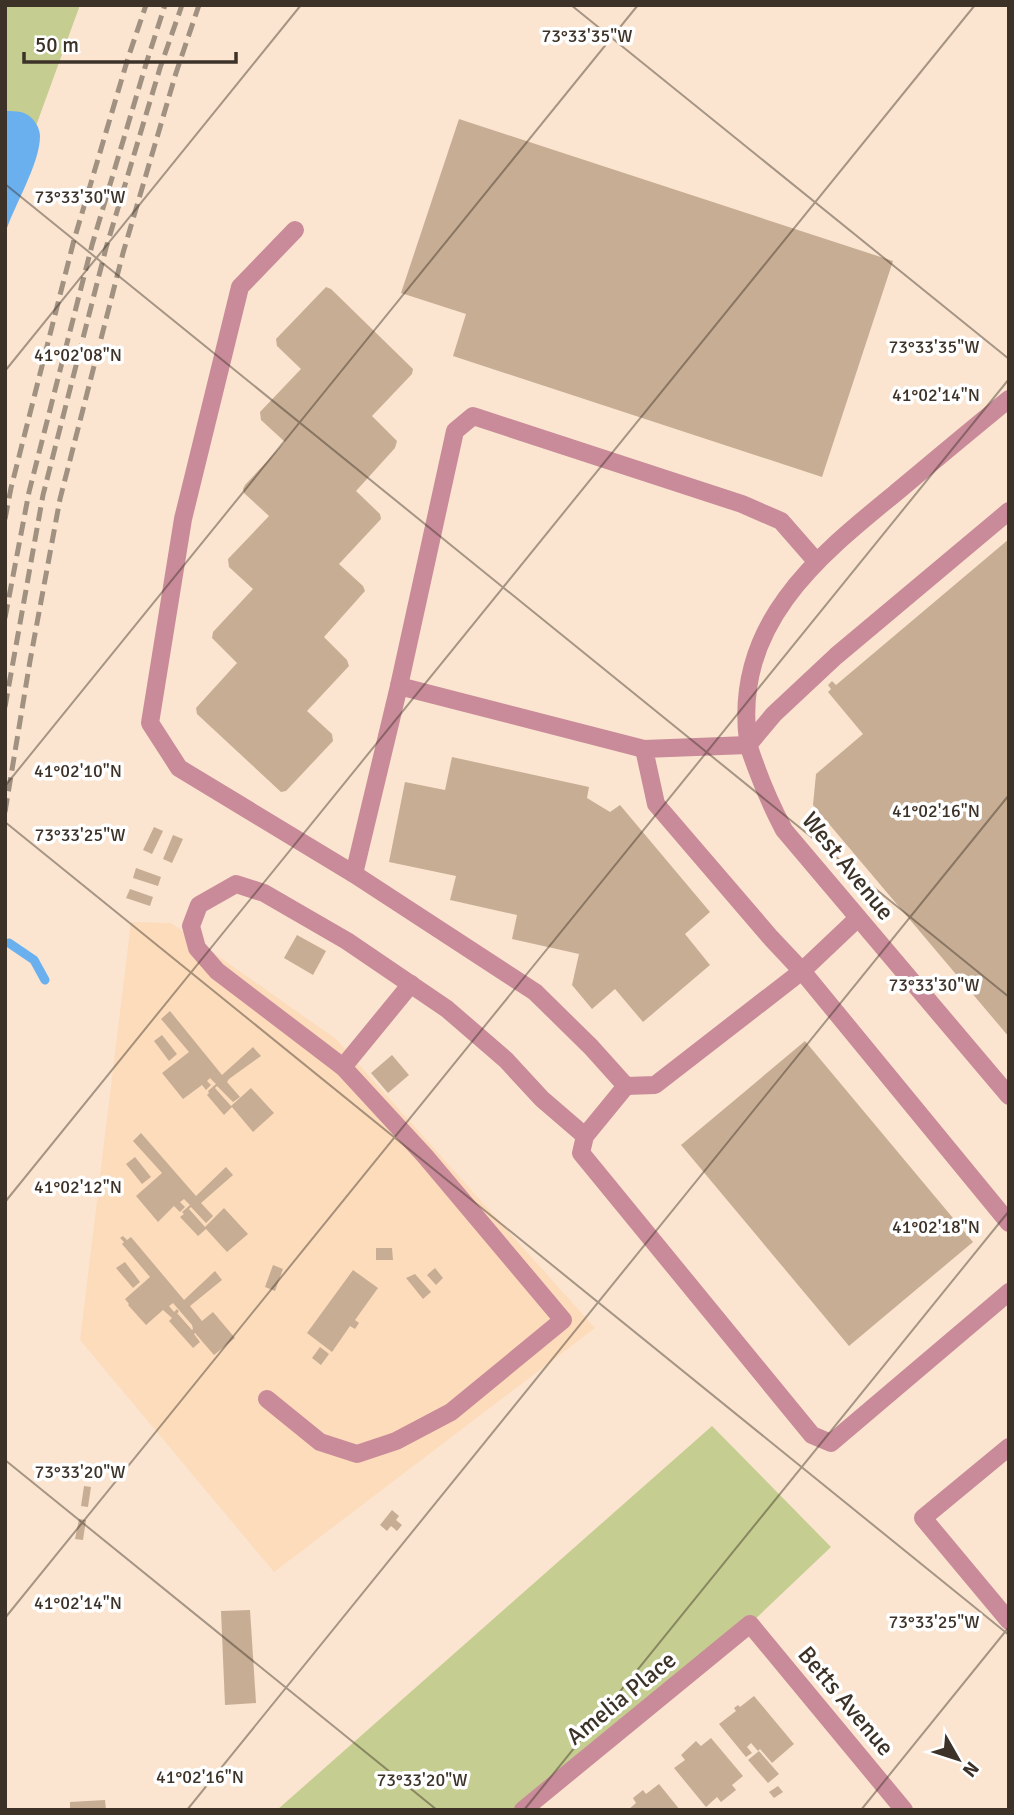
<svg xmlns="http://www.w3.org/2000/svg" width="1014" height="1815" font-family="Signika,sans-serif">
<rect width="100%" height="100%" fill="#fbe5d0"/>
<path fill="#fddcbc" d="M131,922L171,923L336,1039L595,1328L274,1572L80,1340Z"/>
<g fill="#c5cd90">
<path d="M5,5H80L33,134L5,224Z"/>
<path d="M712,1426L831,1547L750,1624L525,1810H277Z"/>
</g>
<path fill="#6bb0ee" d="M5,111C12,111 21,111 26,114C34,118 40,128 40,136C40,164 14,205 5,234Z"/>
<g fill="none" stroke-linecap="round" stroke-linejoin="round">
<path stroke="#6bb0ee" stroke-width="9" d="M9,943L34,960L45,980"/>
</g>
<g fill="#c7ad94" fill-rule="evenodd">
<path d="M459,119L893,261L822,477L453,356L466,314L401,293Z"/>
<path d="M326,287L331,289L413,369L412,374L372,416L397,441L395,448L356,491L380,514L381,519L339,564L363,586L365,591L324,637L347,660L349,666L307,711L332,734L333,741L286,791L281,792L197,714L196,708L237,663L212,638L213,632L253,589L229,567L228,559L269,516L244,493L243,489L245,485L285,442L261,420L260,412L301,369L277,346L276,339Z"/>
<path d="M1009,539V1037L813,805L816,774L863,734L828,692L831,689L828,685L832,681L836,685Z"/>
<path d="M452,757L589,787L587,798L610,812L620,805L710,912L685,934L710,965L643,1022L615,989L592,1009L572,985L579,954L512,939L517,915L450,900L456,876L389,862L405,782L445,790Z"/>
<path d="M154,827L163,831L152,854L143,850Z"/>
<path d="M173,835L183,839L172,863L163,859Z"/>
<path d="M136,868L161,877L158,886L133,878Z"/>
<path d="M130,889L153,897L150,906L126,898Z"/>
<path d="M297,935L326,951L313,975L284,958Z"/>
<path d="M170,1011L222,1075L253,1047L261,1056L229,1079L227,1082L240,1097L233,1102L217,1086L215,1088L231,1106L251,1088L274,1113L253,1132L232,1107L224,1115L207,1095L209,1093L208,1091L216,1084L210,1078L207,1081L211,1085L206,1090L202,1085L183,1099L162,1073L189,1052L161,1019Z"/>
<path d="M162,1035L177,1054L169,1061L154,1041Z"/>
<path d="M805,1041L973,1242L849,1346L681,1145Z"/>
<path d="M392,1055L409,1075L388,1093L371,1073Z"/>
<path d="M141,1133L196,1196L226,1167L233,1175L201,1203L213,1216L206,1223L191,1207L189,1209L205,1227L224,1208L248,1234L227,1252L206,1229L198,1236L180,1217L184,1214L182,1212L190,1205L184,1199L180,1202L185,1207L180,1212L174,1206L158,1222L136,1196L162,1173L133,1141Z"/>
<path d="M135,1157L151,1177L142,1184L126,1164Z"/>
<path d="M123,1236L127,1240L131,1237L184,1300L215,1271L222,1280L190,1306L202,1321L213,1312L235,1338L214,1355L195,1333L194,1334L200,1342L193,1348L169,1321L172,1318L163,1310L146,1325L128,1305L129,1304L125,1299L150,1277L122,1244L124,1242L120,1238ZM173,1303L192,1325L193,1329L192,1330L177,1313L179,1312L177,1309L174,1312L169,1306Z"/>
<path d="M376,1248H392L393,1260H376Z"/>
<path d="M125,1262L140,1282L133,1288L116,1268Z"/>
<path d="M273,1265L283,1269L275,1291L265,1287Z"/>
<path d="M435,1268L443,1278L436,1285L427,1275Z"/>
<path d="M353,1270L378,1288L355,1320L359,1323L355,1329L350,1326L332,1352L307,1333Z"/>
<path d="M415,1274L431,1292L423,1299L406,1278Z"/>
<path d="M320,1347L329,1354L321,1365L312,1358Z"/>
<path d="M84,1486L91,1487L88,1507L81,1506Z"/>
<path d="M392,1510L399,1516L396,1520L402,1525L397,1531L391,1526L387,1531L380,1525Z"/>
<path d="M79,1519L86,1520L83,1540L75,1539Z"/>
<path d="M250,1610L256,1703L225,1705L221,1611Z"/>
<path d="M754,1696L794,1744L772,1763L760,1749L758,1751L751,1743L747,1747L752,1753L746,1757L719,1724L736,1711L734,1708L738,1705L740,1707Z"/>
<path d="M711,1738L743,1776L732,1785L736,1790L721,1802L717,1797L706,1807L674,1768L685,1760L681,1755L696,1741L701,1746Z"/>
<path d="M759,1751L779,1774L768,1783L748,1760Z"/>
<path d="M659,1784L680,1810H628L636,1803L633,1798L643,1790L646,1794Z"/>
<path d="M778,1786L783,1792L774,1798L769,1792Z"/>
<path d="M105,1800L106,1810H70V1802Z"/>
</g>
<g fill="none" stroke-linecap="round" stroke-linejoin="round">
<g stroke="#c98b99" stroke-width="18">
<path d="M295,230L240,287L183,519L150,723L179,768L354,874L535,992L591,1047L626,1086L655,1085L802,971L858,918"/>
<path d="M1009,399C972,429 935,460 898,491C817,557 733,624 748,741C749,750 753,758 756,767C764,789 773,809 784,830L1009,1096"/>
<path d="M1009,511L836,656L774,714L748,745L644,749L656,804L771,938L802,971L1009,1223"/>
<path d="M399,686L455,431L473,416L742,504L781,521L816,561"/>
<path d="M354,874L399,686L644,749"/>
<path d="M343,1067L411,984"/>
<path d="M626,1086L585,1136L581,1153L812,1435L831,1443L1009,1292"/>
<path d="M267,1399L320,1442L357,1454L396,1441L451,1412L563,1320L425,1156L343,1067L217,971L197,948L191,926L199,905L236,884L264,893L347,941L447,1009L506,1060L542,1099L585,1136"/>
<path d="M1009,1447L923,1518L1009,1621"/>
<path d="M523,1810L750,1624L904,1810"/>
</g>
<g stroke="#a19181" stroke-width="5" stroke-dasharray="14 7" stroke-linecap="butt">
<path d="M5,519L11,488L74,240L128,58L146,5"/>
<path d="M5,618L29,492L92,245L146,64L165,5"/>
<path d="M5,707L43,495L106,248L160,68L182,5"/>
<path d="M5,812L30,661L60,499L123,253L176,73L199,5"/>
</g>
</g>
<path fill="none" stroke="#3d3228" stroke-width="2" stroke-opacity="0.45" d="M571,5L1009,359M5,184L1009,997M5,371L301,5M5,786L638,5M5,822L1009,1635M5,1202L975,5M5,1460L437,1810M5,1618L1009,379M187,1810L1009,795M524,1810L1009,1211M861,1810L1009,1627"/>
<g text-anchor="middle" stroke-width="7" stroke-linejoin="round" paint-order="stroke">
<g font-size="24" fill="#3d3228" stroke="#fff">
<text transform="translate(848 866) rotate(51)" y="8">West Avenue</text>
<text transform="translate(621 1698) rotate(-39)" y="8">Amelia Place</text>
<text transform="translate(846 1701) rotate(50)" y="8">Betts Avenue</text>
</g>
</g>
<g font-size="18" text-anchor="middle" fill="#3d3228" stroke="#fff" stroke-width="7" stroke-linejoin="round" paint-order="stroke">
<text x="587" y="42">73°33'35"W</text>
<text x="80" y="203">73°33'30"W</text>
<text x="934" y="353">73°33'35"W</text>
<text x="78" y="361">41°02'08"N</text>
<text x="936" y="401">41°02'14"N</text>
<text x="78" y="777">41°02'10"N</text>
<text x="936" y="817">41°02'16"N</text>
<text x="80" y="841">73°33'25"W</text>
<text x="934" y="991">73°33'30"W</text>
<text x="78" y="1193">41°02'12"N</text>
<text x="936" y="1233">41°02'18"N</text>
<text x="80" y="1478">73°33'20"W</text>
<text x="78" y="1609">41°02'14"N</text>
<text x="934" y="1628">73°33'25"W</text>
<text x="200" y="1783">41°02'16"N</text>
<text x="422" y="1786">73°33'20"W</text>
</g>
<rect width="1014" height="1815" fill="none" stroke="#3d3228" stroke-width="14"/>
<g transform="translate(958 1759) rotate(129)" stroke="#ffffff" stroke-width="5" paint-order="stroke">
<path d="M0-5L12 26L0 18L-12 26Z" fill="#3d3228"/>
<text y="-10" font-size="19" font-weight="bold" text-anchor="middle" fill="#3d3228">N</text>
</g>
<path d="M24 52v10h212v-10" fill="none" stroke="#3d3228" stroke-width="3.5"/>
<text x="35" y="52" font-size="21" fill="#3d3228" stroke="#ffffff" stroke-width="5" paint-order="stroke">50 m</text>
</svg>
